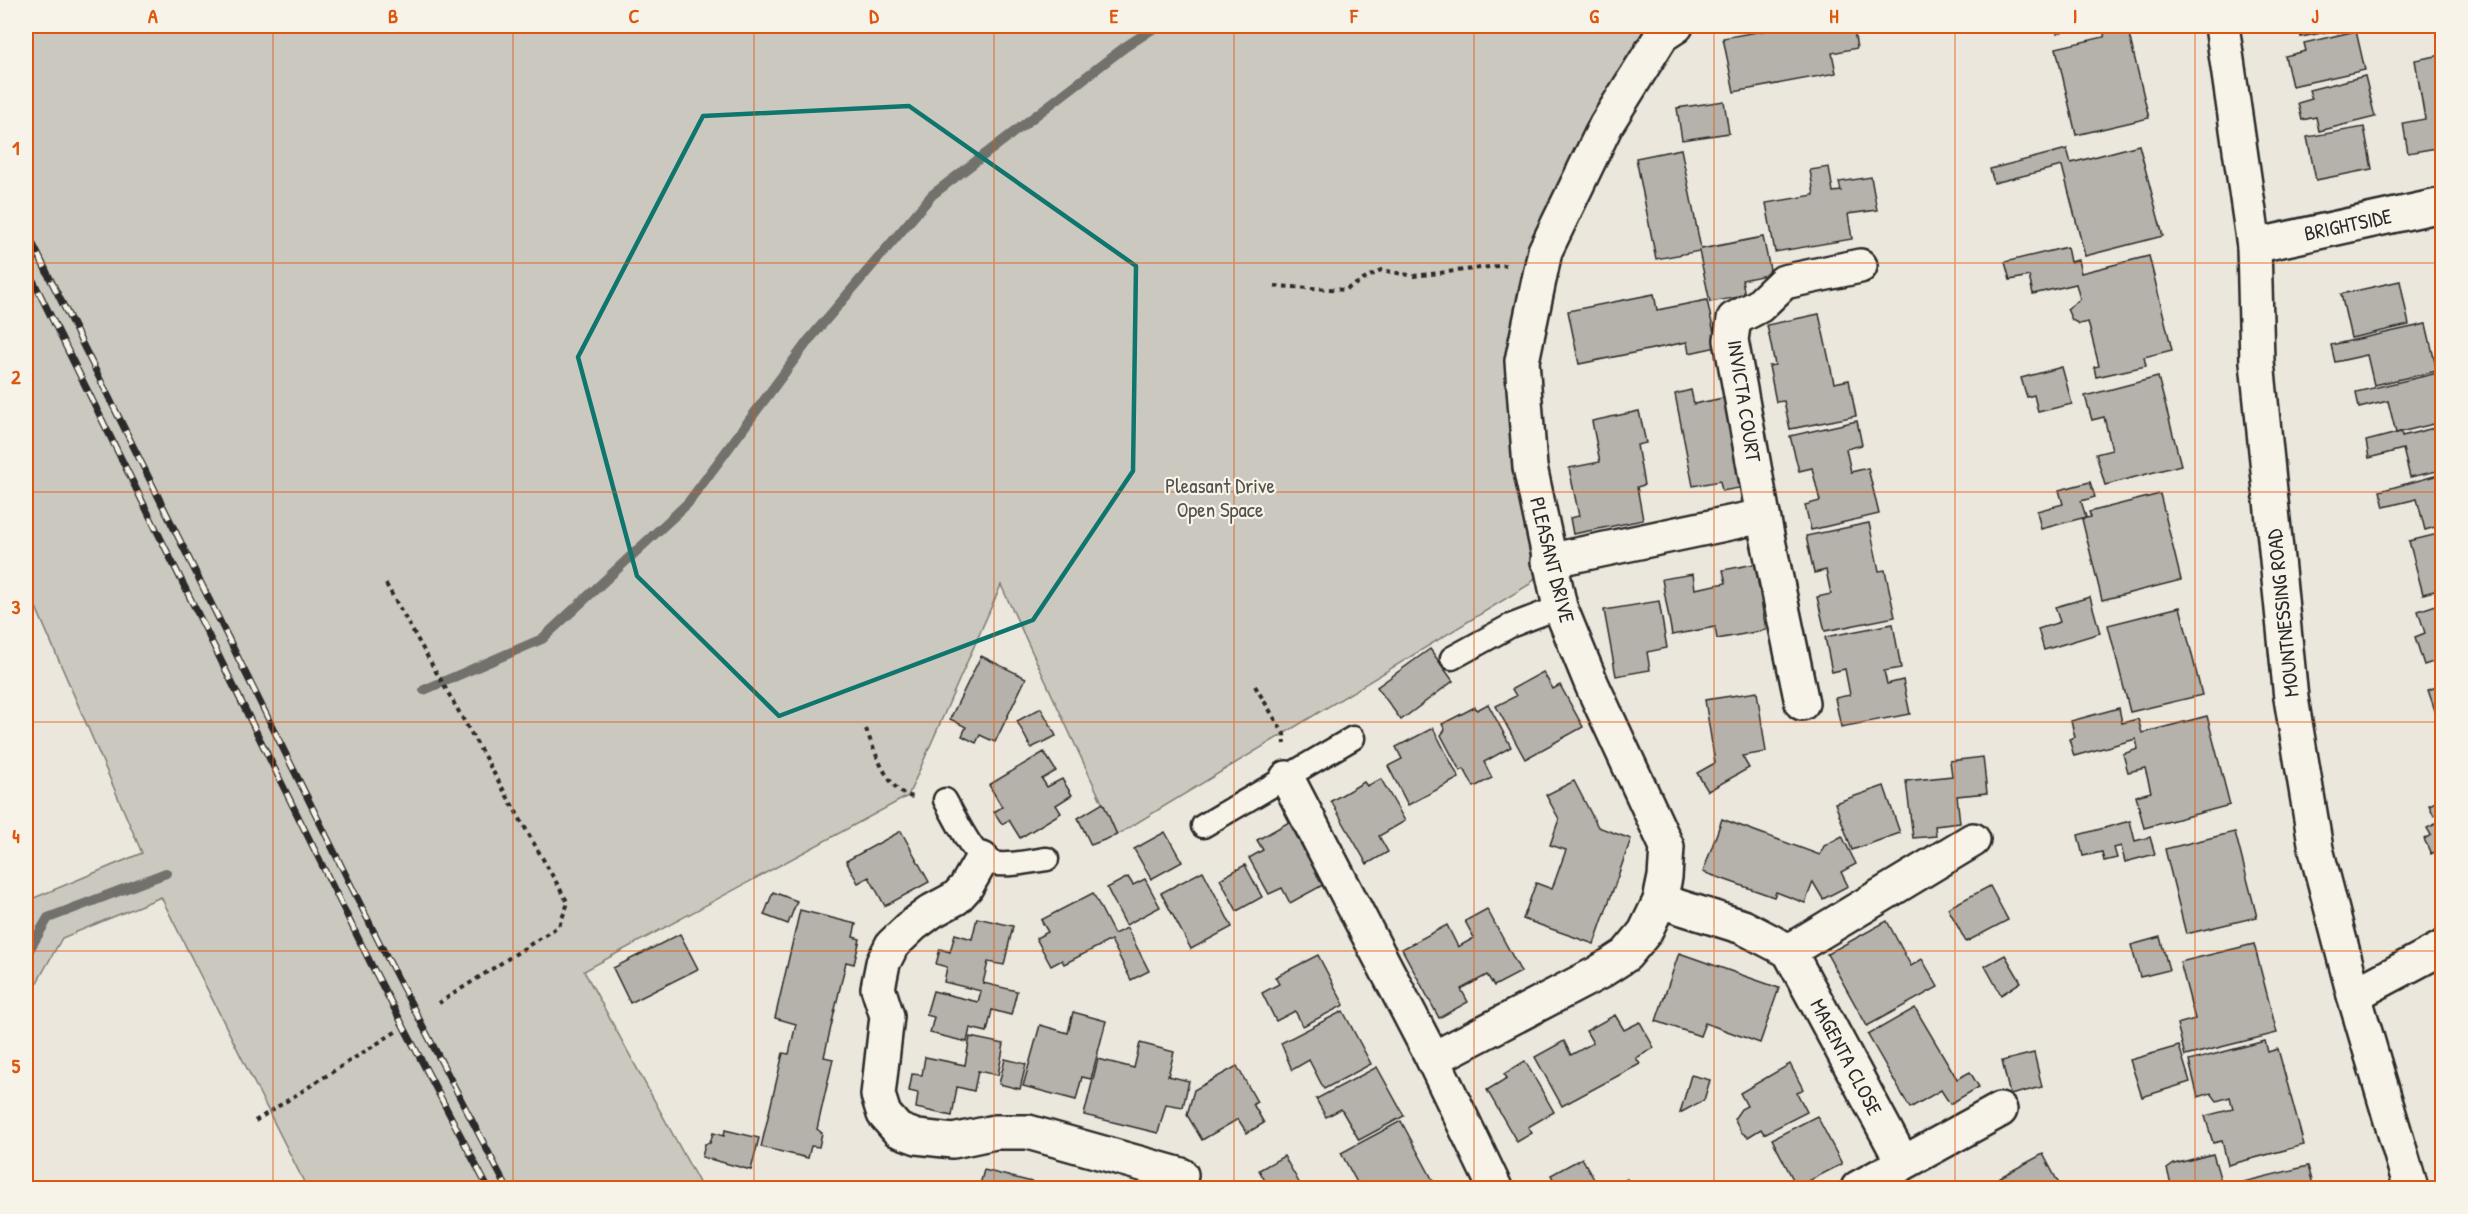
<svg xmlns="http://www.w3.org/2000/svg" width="2468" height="1214" font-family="'Patrick Hand',sans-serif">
<rect width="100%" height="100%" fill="#ebe7dd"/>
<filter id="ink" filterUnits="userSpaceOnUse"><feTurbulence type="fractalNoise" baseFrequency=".0167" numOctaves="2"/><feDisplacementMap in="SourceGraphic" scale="12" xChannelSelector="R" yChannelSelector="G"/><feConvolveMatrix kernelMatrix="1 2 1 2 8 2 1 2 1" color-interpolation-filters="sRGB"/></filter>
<g filter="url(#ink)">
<path fill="#cbc8bf" stroke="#7b7a75" stroke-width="1.5" d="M26,26H1676L1662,35L1532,310L1548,561L1530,584L1117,835L1001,585L908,796L584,971L702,1188H307L161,897L62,938L26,1002V906L29,900L142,853L26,584Z"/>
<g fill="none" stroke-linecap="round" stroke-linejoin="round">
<g stroke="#72716c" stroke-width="10">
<path d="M424,690L542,639L688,503L808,341L932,195L1125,47L1157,26"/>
<path d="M26,955L48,918L166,873"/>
</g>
</g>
<g fill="#b5b2ab" stroke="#2b2b2b" stroke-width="1.5">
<path d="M1790,26H1853L1857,48L1832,53L1836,73L1734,92L1723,38Z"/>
<path d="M2056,26H2075L2076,28L2057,33Z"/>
<path d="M2127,26L2149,118L2076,135L2056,48L2104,37L2105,30Z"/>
<path d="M2298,26H2355L2301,37Z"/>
<path d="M2356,31L2365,70L2292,86L2285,56L2306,51L2304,43Z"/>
<path d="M2442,55V147L2408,153L2403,123L2425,119L2415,60Z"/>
<path d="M2365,76L2375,117L2319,131L2316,117L2302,120L2298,103L2312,99L2309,90Z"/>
<path d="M1724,101L1729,133L1682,140L1677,108Z"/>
<path d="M2364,127L2372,169L2316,180L2307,137Z"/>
<path d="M2139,145L2163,236L2085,256L2062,166L1994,183L1990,169L2067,149L2071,163Z"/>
<path d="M1681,149L1701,249L1763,237L1771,274L1742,280L1745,296L1710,302L1699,251L1656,259L1636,158Z"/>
<path d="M1829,167L1833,192L1841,191L1839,182L1871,177L1877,210L1848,214L1852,239L1775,252L1766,203L1814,195L1810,170Z"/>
<path d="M2067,247L2070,262L2078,260L2081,273L2149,256L2172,350L2144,357L2146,366L2096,377L2094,367L2099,366L2088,322L2079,324L2072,320L2067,309L2080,299L2076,284L2033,294L2029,276L2010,280L2005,262Z"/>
<path d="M2400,281L2409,325L2351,338L2341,294Z"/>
<path d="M1654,294L1657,310L1707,300L1717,347L1689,353L1687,342L1579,364L1568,311Z"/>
<path d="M1819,314L1834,383L1849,380L1856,416L1790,429L1784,401L1776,402L1769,366L1775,365L1767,325Z"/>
<path d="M2426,324L2437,371L2374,385L2367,355L2335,362L2331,345Z"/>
<path d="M2062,367L2072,404L2038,412L2034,395L2027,397L2021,378Z"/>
<path d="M2442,372V422L2396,433L2388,401L2359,408L2356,392Z"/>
<path d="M2158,377L2181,465L2105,485L2096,454L2112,450L2104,417L2092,420L2085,396Z"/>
<path d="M1691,390L1694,404L1728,397L1745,487L1722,491L1720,481L1693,486L1675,394Z"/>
<path d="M1639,411L1646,443L1637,445L1644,485L1637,487L1643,520L1573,534L1570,518L1579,516L1569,468L1600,462L1592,421Z"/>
<path d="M1857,421L1862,445L1846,449L1851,472L1868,468L1879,514L1811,530L1805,505L1820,501L1812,468L1799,471L1790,436Z"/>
<path d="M2442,426V470L2410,477L2403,449L2369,458L2366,441L2401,432L2402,436Z"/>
<path d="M2442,474V525L2425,530L2417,499L2384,507L2380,491Z"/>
<path d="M2090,482L2095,497L2081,501L2086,517L2041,529L2037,511L2063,504L2059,490Z"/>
<path d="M2160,494L2181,580L2102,600L2082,519L2091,517L2089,512Z"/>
<path d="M1869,523L1879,571L1885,570L1895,617L1825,631L1817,597L1831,594L1826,570L1814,573L1806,536Z"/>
<path d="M2442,533V589L2423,594L2409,541Z"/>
<path d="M1755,564L1766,630L1717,639L1715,627L1672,635L1662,579L1693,574L1695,589L1726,583L1723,570Z"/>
<path d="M2090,597L2100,633L2044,650L2038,629L2060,622L2055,607Z"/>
<path d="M1659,601L1667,648L1647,652L1650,670L1616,676L1604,610Z"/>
<path d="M2442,603V659L2424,665L2415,637L2425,633L2418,611Z"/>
<path d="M2180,607L2202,695L2130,712L2108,625Z"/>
<path d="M1893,624L1901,668L1884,671L1887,684L1903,680L1910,714L1841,727L1835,698L1850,695L1845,669L1832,672L1825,637Z"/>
<path d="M1430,649L1453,681L1401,720L1377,687Z"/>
<path d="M981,656L1026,678L995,742L980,735L976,743L962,736L966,727L950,719Z"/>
<path d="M1543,672L1553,689L1560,685L1583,727L1525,759L1496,706L1516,696L1512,689Z"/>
<path d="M2442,685V731L2428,690Z"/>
<path d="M1757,692L1766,752L1742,756L1749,768L1708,791L1697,773L1715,763L1705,700Z"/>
<path d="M1488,704L1511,747L1484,762L1492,778L1474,787L1464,769L1460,771L1441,735L1445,730L1442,724L1475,707L1477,710Z"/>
<path d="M1041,708L1056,736L1031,748L1017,721Z"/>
<path d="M2119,708L2122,723L2138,719L2142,733L2207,716L2230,805L2144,828L2136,796L2151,792L2145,768L2128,772L2123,754L2138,749L2136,739L2074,756L2069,739L2075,737L2071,721Z"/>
<path d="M1433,728L1459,778L1408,805L1388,766L1402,759L1396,747Z"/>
<path d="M1044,752L1056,771L1042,779L1047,787L1062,779L1072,795L1056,805L1061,813L1020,838L1009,820L1002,824L994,812L1002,807L989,785Z"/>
<path d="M1983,757L1987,793L1957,796L1960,823L1935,826L1936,836L1913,838L1906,781L1952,776L1950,761Z"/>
<path d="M1381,779L1405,821L1379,836L1388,852L1367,864L1331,801L1364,782L1367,786Z"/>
<path d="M1574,781L1598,827L1631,839L1594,944L1523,919L1536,883L1552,889L1566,850L1550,845L1559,819L1546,795Z"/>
<path d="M1884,786L1900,833L1852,850L1835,803Z"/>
<path d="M2442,799V820L2440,813L2434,816L2429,805Z"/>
<path d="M1103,803L1117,835L1091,845L1078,818Z"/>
<path d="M1722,819L1820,855L1824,846L1842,836L1856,864L1841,872L1848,886L1823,899L1813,882L1805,903L1776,892L1774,897L1703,872Z"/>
<path d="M2130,821L2135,841L2150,837L2155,854L2125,862L2121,846L2114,848L2117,858L2104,861L2102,852L2083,856L2078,835Z"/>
<path d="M2442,821V848L2431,854L2424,839L2431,835L2427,828Z"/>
<path d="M1289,822L1323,885L1290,903L1282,888L1269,894L1249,858L1263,850L1257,840Z"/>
<path d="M901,831L929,882L885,906L869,877L858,883L846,861Z"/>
<path d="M1165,832L1182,862L1151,879L1134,849Z"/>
<path d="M2235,832L2257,917L2186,934L2165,849Z"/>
<path d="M1245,865L1262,897L1237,911L1220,879Z"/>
<path d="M1203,871L1232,927L1191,949L1161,893Z"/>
<path d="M1128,877L1133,885L1145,879L1160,907L1126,925L1107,888Z"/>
<path d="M1990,886L2008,920L1966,942L1948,908Z"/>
<path d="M773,892L797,901L788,924L764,915Z"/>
<path d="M1093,893L1114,934L1127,928L1149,971L1131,980L1111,940L1064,964L1062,960L1051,966L1036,938L1048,932L1041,920Z"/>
<path d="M1487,909L1521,972L1494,986L1487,975L1461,989L1468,1002L1439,1018L1402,949L1447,925L1458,947L1474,938L1465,921Z"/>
<path d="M800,910L856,924L853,937L860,939L854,964L846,962L824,1057L833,1059L817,1129L822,1133L819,1147L811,1146L808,1158L761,1147L783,1053L789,1054L796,1024L775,1018Z"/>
<path d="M977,918L1013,926L1004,965L988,962L983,983L1017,991L1011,1015L992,1010L987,1032L970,1028L967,1042L930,1033L934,1017L926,1015L933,991L978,1002L981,991L944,982L947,967L936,964L940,949L950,952L955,934L972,939Z"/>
<path d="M1887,921L1911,966L1922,959L1938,987L1867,1026L1827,954Z"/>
<path d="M680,934L698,969L630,1003L613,968Z"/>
<path d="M2160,937L2169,970L2140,977L2131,945Z"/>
<path d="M2254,944L2277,1033L2185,1056L2177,1024L2195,1019L2180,962Z"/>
<path d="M1679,953L1779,988L1760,1043L1705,1023L1700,1036L1656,1021Z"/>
<path d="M1318,955L1344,1005L1303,1026L1295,1011L1276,1021L1262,993L1279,984L1275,977Z"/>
<path d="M2005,955L2021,982L2001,995L1985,966Z"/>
<path d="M1915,1008L1957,1079L1970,1072L1979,1087L1950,1104L1941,1090L1910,1108L1868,1035Z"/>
<path d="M1343,1011L1371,1064L1324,1089L1309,1060L1292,1070L1281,1043Z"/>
<path d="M1073,1012L1106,1021L1091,1079L1082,1077L1076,1100L1023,1086L1040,1025L1068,1033Z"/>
<path d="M1615,1015L1624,1030L1640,1022L1654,1048L1636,1058L1640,1064L1562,1106L1535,1057L1564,1041L1571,1055L1593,1043L1586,1031Z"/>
<path d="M970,1037L1004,1044L998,1075L978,1071L974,1091L957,1087L952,1116L916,1108L918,1093L909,1091L912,1074L922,1075L925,1057L965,1065Z"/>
<path d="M2265,1041L2268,1052L2278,1049L2304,1145L2228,1165L2222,1141L2213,1143L2205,1116L2233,1109L2230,1097L2217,1101L2211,1093L2198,1097L2189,1061Z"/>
<path d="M1140,1043L1174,1052L1168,1076L1189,1081L1183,1107L1166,1104L1158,1133L1084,1115L1098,1059L1134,1068Z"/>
<path d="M2179,1046L2190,1082L2142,1097L2130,1060Z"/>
<path d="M2034,1053L2042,1087L2010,1095L2002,1061Z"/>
<path d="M1005,1059L1026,1064L1020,1089L999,1084Z"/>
<path d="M1525,1061L1554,1112L1528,1127L1532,1133L1517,1142L1487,1090L1507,1078L1504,1074Z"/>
<path d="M1790,1064L1803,1089L1797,1093L1807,1112L1764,1134L1761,1129L1748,1137L1741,1132L1734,1119L1741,1109L1747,1106L1740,1093Z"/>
<path d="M1237,1066L1257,1102L1253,1104L1264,1123L1247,1133L1238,1119L1202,1140L1187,1115L1194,1090Z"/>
<path d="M1377,1067L1404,1116L1359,1140L1341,1109L1326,1117L1316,1099Z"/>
<path d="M1691,1075L1710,1080L1704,1100L1680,1113Z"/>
<path d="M1817,1116L1842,1164L1797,1187L1772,1139Z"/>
<path d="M1401,1121L1437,1188H1360L1341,1153Z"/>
<path d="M725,1130L759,1138L751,1170L702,1157L705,1144L710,1143L713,1133L724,1136Z"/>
<path d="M2043,1154L2059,1184L2051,1188H1980Z"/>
<path d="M2213,1154L2223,1188H2172L2167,1169L2174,1164Z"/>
<path d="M1284,1156L1301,1186L1296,1188H1269L1259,1170Z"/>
<path d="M1582,1158L1599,1188H1558L1551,1175Z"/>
<path d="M2308,1166L2314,1188H2236L2235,1184Z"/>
<path d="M984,1170L1032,1182L1030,1188H979Z"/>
<path d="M1627,1179L1632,1188H1610Z"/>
<path d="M1066,1182L1091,1188H1065Z"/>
</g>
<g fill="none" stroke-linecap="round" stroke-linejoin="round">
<defs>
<g id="lane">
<path d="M1452,658L1510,626L1560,607"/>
<path d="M945,800C954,815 974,860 991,863C1008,867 1030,861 1047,859"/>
<path d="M1203,826L1353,738"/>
</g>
<g id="street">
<path d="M2254,246L2442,205"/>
<path d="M1548,561L1763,516"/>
<path d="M1802,703L1763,516L1731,340L1734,319L1759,306L1784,282L1860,266"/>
<path d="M1287,778L1433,1059L1495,1188"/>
<path d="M982,859L966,887L956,898L932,911L913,925L892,945L883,963L878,988L887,1016L878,1095L884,1114L898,1130L917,1137L953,1141L995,1132H1028L1181,1175L1178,1188"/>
<path d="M1660,901L1743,927L1789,951L1903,1163"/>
<path d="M1789,951L1973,840"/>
<path d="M2354,995L2442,948"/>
<path d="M1433,1059L1598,973L1626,955L1645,932L1660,901L1665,877L1667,847L1592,685L1560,607L1530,467L1522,361L1545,251L1606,125L1662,35L1676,26"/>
<path d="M1858,1188L2000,1110"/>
</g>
<path id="secondary" d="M2222,26L2254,246L2257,362L2291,698L2316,849L2354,995L2411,1188"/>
</defs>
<use href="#lane" stroke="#2b2b2b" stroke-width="27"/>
<use href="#street" stroke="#2b2b2b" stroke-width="38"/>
<use href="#secondary" stroke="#2b2b2b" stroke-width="38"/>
<g stroke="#2b2b2b" stroke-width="4" stroke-dasharray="4.5 4.5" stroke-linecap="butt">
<path d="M1275,286L1345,290L1381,270L1414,276L1506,265"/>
<path d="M386,584L568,903L559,926L439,1003"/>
<path d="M1255,686L1284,734L1285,744"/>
<path d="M866,729C874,750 889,795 914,797"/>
<path d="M255,1121L397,1031"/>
</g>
<use href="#lane" stroke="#f7f3e8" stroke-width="22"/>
<use href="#street" stroke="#f7f3e8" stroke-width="33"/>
<use href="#secondary" stroke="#f7f3e8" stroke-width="33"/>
<defs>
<g id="rail">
<path d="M26,230L378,940L507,1188"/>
<path d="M26,266L372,966L488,1188"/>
</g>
</defs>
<use href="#rail" stroke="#2b2b2b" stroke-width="7"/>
<use href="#rail" stroke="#f7f3e8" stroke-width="4.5" stroke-dasharray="14" stroke-linecap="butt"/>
</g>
</g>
<path fill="none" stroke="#0f766e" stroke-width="4.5" stroke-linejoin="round" d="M909,106L1136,266L1133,471L1033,620L779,716L637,576L578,357L703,116Z"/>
<path fill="none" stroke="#df570e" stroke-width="1.5" stroke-opacity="0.55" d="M273,26V1188M513,26V1188M754,26V1188M994,26V1188M1234,26V1188M1474,26V1188M1714,26V1188M1955,26V1188M2195,26V1188M26,263H2442M26,492H2442M26,722H2442M26,951H2442"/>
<g text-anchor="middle" stroke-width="4.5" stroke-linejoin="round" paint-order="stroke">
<g font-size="21" fill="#2b2b2b" stroke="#f7f3e8">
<text transform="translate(2348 225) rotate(-12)" y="7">BRIGHTSIDE</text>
<text transform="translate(1744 401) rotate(81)" y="7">INVICTA COURT</text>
<text transform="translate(1552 560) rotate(76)" y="7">PLEASANT DRIVE</text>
<text transform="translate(2283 613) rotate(-96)" y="7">MOUNTNESSING ROAD</text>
<text transform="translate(1846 1057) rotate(62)" y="7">MAGENTA CLOSE</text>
</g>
<g font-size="21" fill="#535250" stroke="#f7f3e8">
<text x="1220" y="493">Pleasant Drive<tspan x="1220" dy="24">Open Space</tspan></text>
</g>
</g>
<rect width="2468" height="1214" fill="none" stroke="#f7f3e8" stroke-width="66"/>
<rect x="33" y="33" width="2402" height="1148" fill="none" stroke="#df570e" stroke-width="2"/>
<g font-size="20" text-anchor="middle" font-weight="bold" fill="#df570e">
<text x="153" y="23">A</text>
<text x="393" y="23">B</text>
<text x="634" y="23">C</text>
<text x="874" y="23">D</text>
<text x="1114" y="23">E</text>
<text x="1354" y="23">F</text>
<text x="1594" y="23">G</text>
<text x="1834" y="23">H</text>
<text x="2075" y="23">I</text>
<text x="2315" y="23">J</text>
<text x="16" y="155">1</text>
<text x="16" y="384">2</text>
<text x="16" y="614">3</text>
<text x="16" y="843">4</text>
<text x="16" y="1073">5</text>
</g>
</svg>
